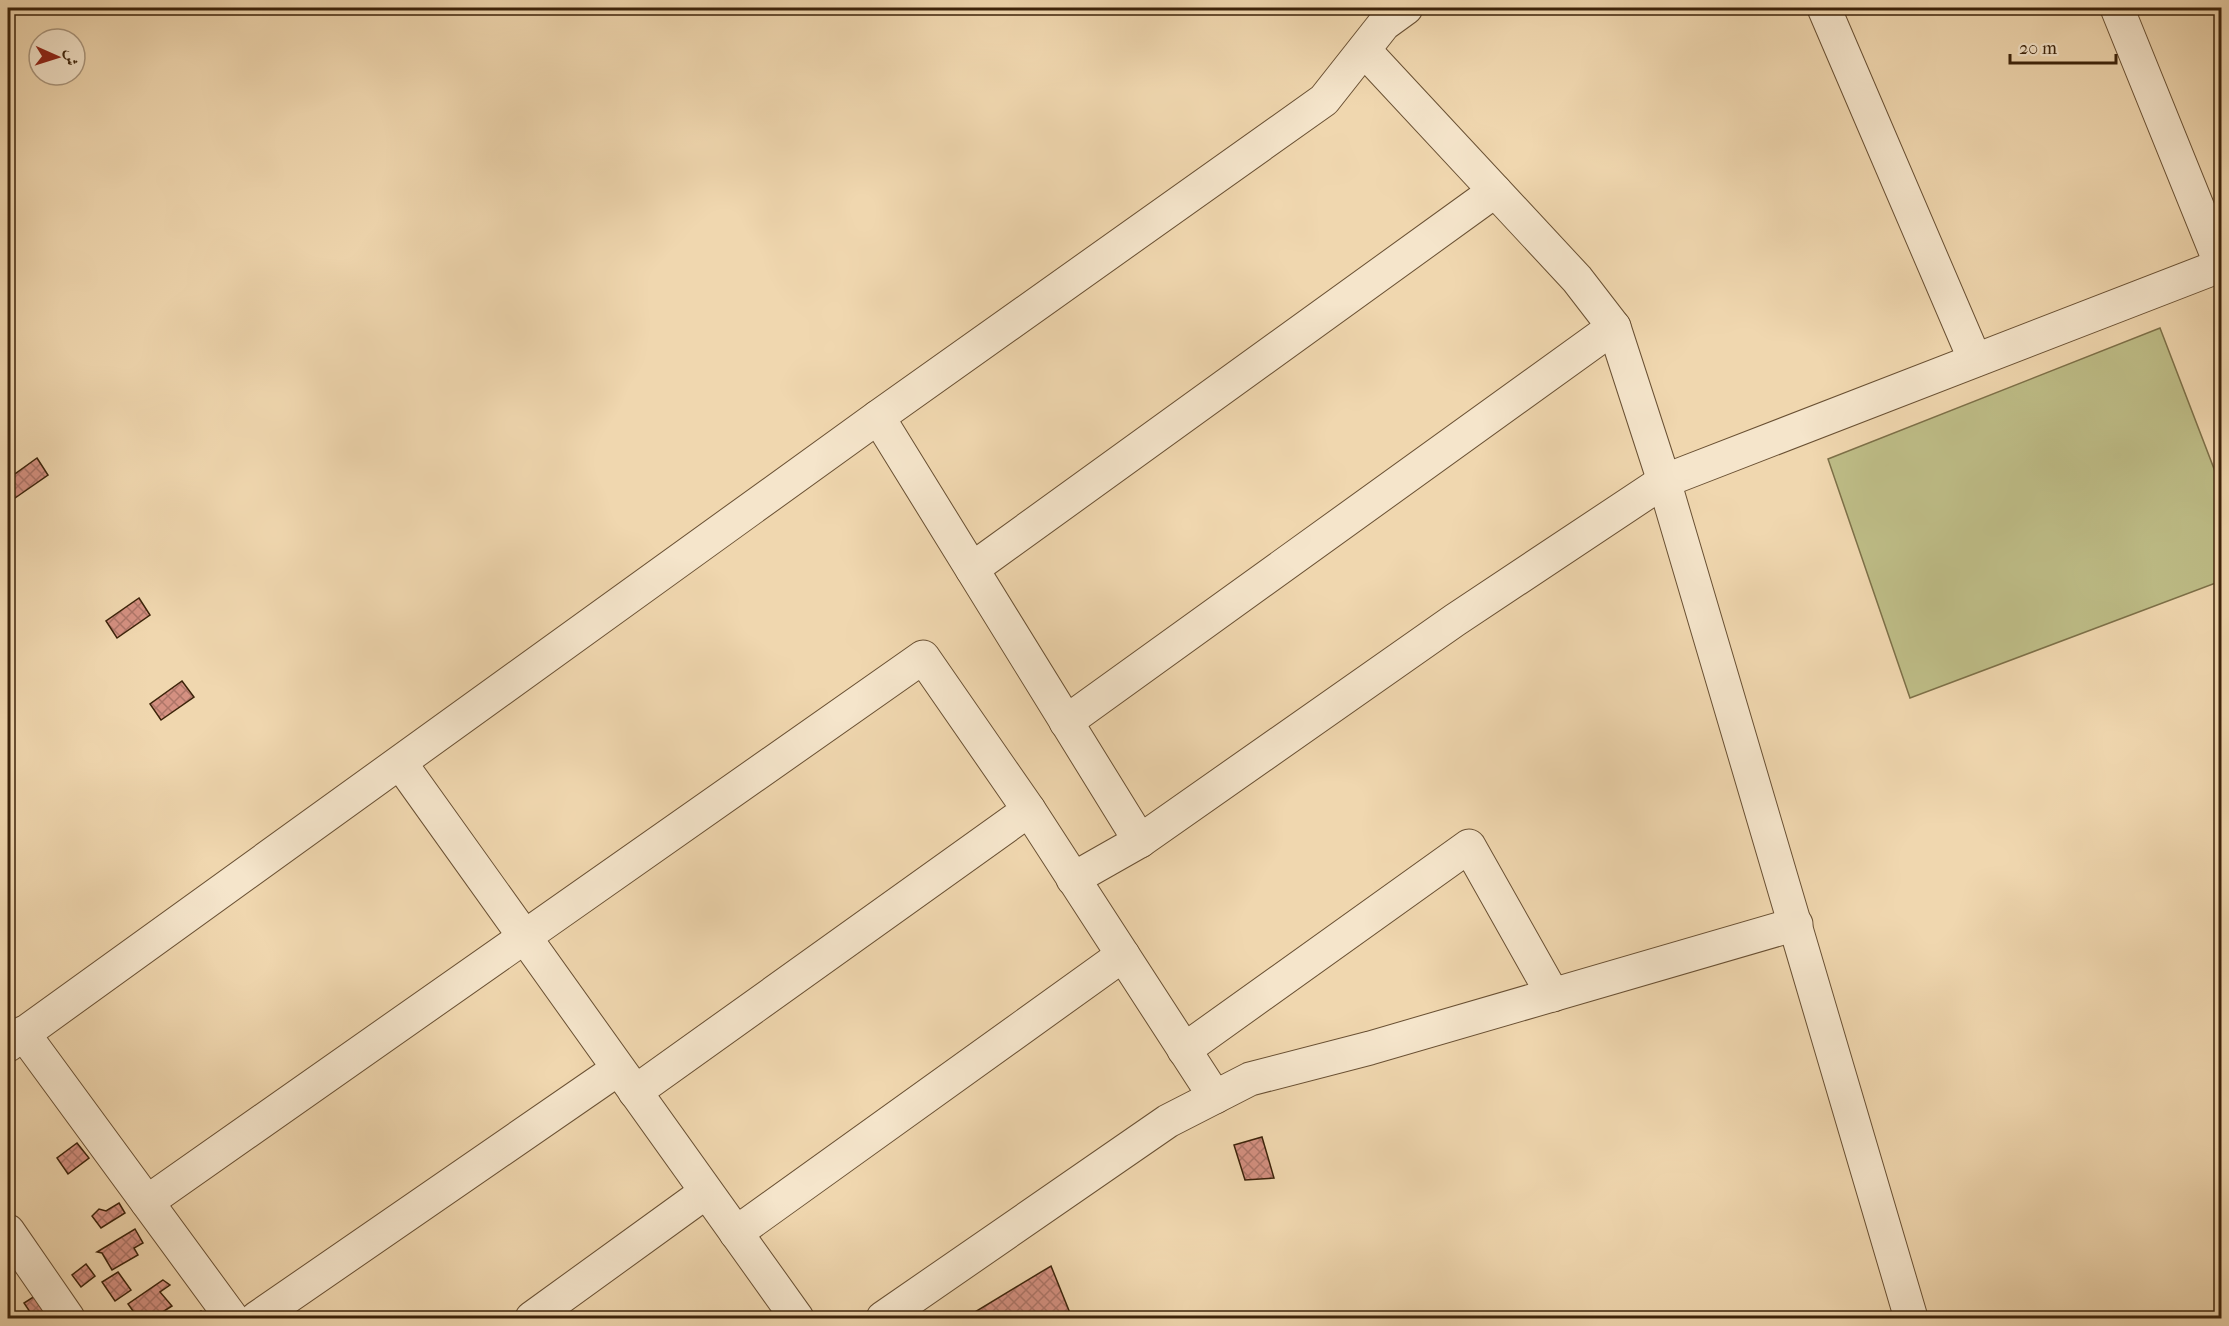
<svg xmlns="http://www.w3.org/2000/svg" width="2229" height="1326" font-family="'IM FELL French Canon',Amiri,serif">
<defs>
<pattern id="building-cross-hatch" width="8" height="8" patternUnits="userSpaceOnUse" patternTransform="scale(1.5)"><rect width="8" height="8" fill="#d49081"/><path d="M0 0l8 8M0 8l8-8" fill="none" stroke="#ad7568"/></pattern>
</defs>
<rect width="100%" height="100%" fill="#f0d7af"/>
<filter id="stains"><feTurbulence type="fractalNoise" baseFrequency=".00333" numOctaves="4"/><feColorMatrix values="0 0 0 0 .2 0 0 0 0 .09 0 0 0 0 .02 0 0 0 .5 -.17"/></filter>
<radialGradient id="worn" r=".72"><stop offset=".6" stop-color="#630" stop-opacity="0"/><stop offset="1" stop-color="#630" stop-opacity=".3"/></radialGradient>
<path fill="#bebd87" stroke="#7d7048" stroke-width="1.5" d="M2160,328L2221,487V581L1910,698L1828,459Z"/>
<g fill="url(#building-cross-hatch)" stroke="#3c230a" stroke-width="1.5">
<path d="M37,458L48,475L15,498L8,486V479Z"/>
<path d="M139,598L150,615L117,638L106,621Z"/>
<path d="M182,681L194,697L161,720L150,704Z"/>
<path d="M1262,1137L1274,1178L1245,1180L1234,1145Z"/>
<path d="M77,1143L89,1158L68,1174L57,1158Z"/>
<path d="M119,1203L125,1213L101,1228L92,1216L99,1209L106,1211Z"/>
<path d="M135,1229L143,1243L134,1248L138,1255L112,1270L102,1253L97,1252Z"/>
<path d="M86,1264L95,1276L81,1287L72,1275Z"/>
<path d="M1051,1266L1072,1318H965Z"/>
<path d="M118,1272L131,1290L115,1301L102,1282Z"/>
<path d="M163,1280L170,1285L160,1292L172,1306L153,1318H138L128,1304Z"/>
<path d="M38,1294L49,1318H34L24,1303Z"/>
<path d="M201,1311L206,1318H193L192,1316Z"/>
</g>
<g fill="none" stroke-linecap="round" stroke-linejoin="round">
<defs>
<g id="minor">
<path d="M1824,8L1975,360"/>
<path d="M2117,8L2221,265"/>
<path d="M1364,50L1577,279L1614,327L1664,481L1911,1318"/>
<path d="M878,417L1140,841"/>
<path d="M972,569L1495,191"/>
<path d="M1066,722L1614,327"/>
<path d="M401,764L797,1318"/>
<path d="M1029,810L1215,1097"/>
<path d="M1073,879L1140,841L1455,620L1664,481L2222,265"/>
<path d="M23,1033L232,1318"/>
<path d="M8,1045L878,417L1324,100L1384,24L1406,8"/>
<path d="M1184,1050L1469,846L1553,995"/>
<path d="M147,1202L923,657L1029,810L635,1092"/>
<path d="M8,1231L68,1318"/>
<path d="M736,1233L1123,955"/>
<path d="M257,1318L618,1069"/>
<path d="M532,1318L706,1192"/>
<path d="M883,1318L1168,1121L1250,1079L1370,1048L1796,924"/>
</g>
</defs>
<use href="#minor" stroke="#695033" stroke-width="35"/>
<use href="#minor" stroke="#f5e5cb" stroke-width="33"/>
</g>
<rect width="2229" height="1326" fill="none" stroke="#f0d7af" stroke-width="30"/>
<rect x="9" y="9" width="2211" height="1308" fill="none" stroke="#3c230a" stroke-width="3"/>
<rect x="15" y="15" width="2199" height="1296" fill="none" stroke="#3c230a" stroke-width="1.5"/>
<g transform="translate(57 57) rotate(93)"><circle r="28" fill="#f5e5cb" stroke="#ab977e" stroke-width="1.5"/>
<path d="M0-4.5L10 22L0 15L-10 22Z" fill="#8f2418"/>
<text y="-9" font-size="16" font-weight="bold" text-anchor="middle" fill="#3c230a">ش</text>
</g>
<path d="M2010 54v9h106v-9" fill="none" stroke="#3c230a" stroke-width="3"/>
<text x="2019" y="54" font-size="18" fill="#3c230a" stroke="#f5e5cb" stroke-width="4.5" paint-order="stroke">20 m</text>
<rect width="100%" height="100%" filter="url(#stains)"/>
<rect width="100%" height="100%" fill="url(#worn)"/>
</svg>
